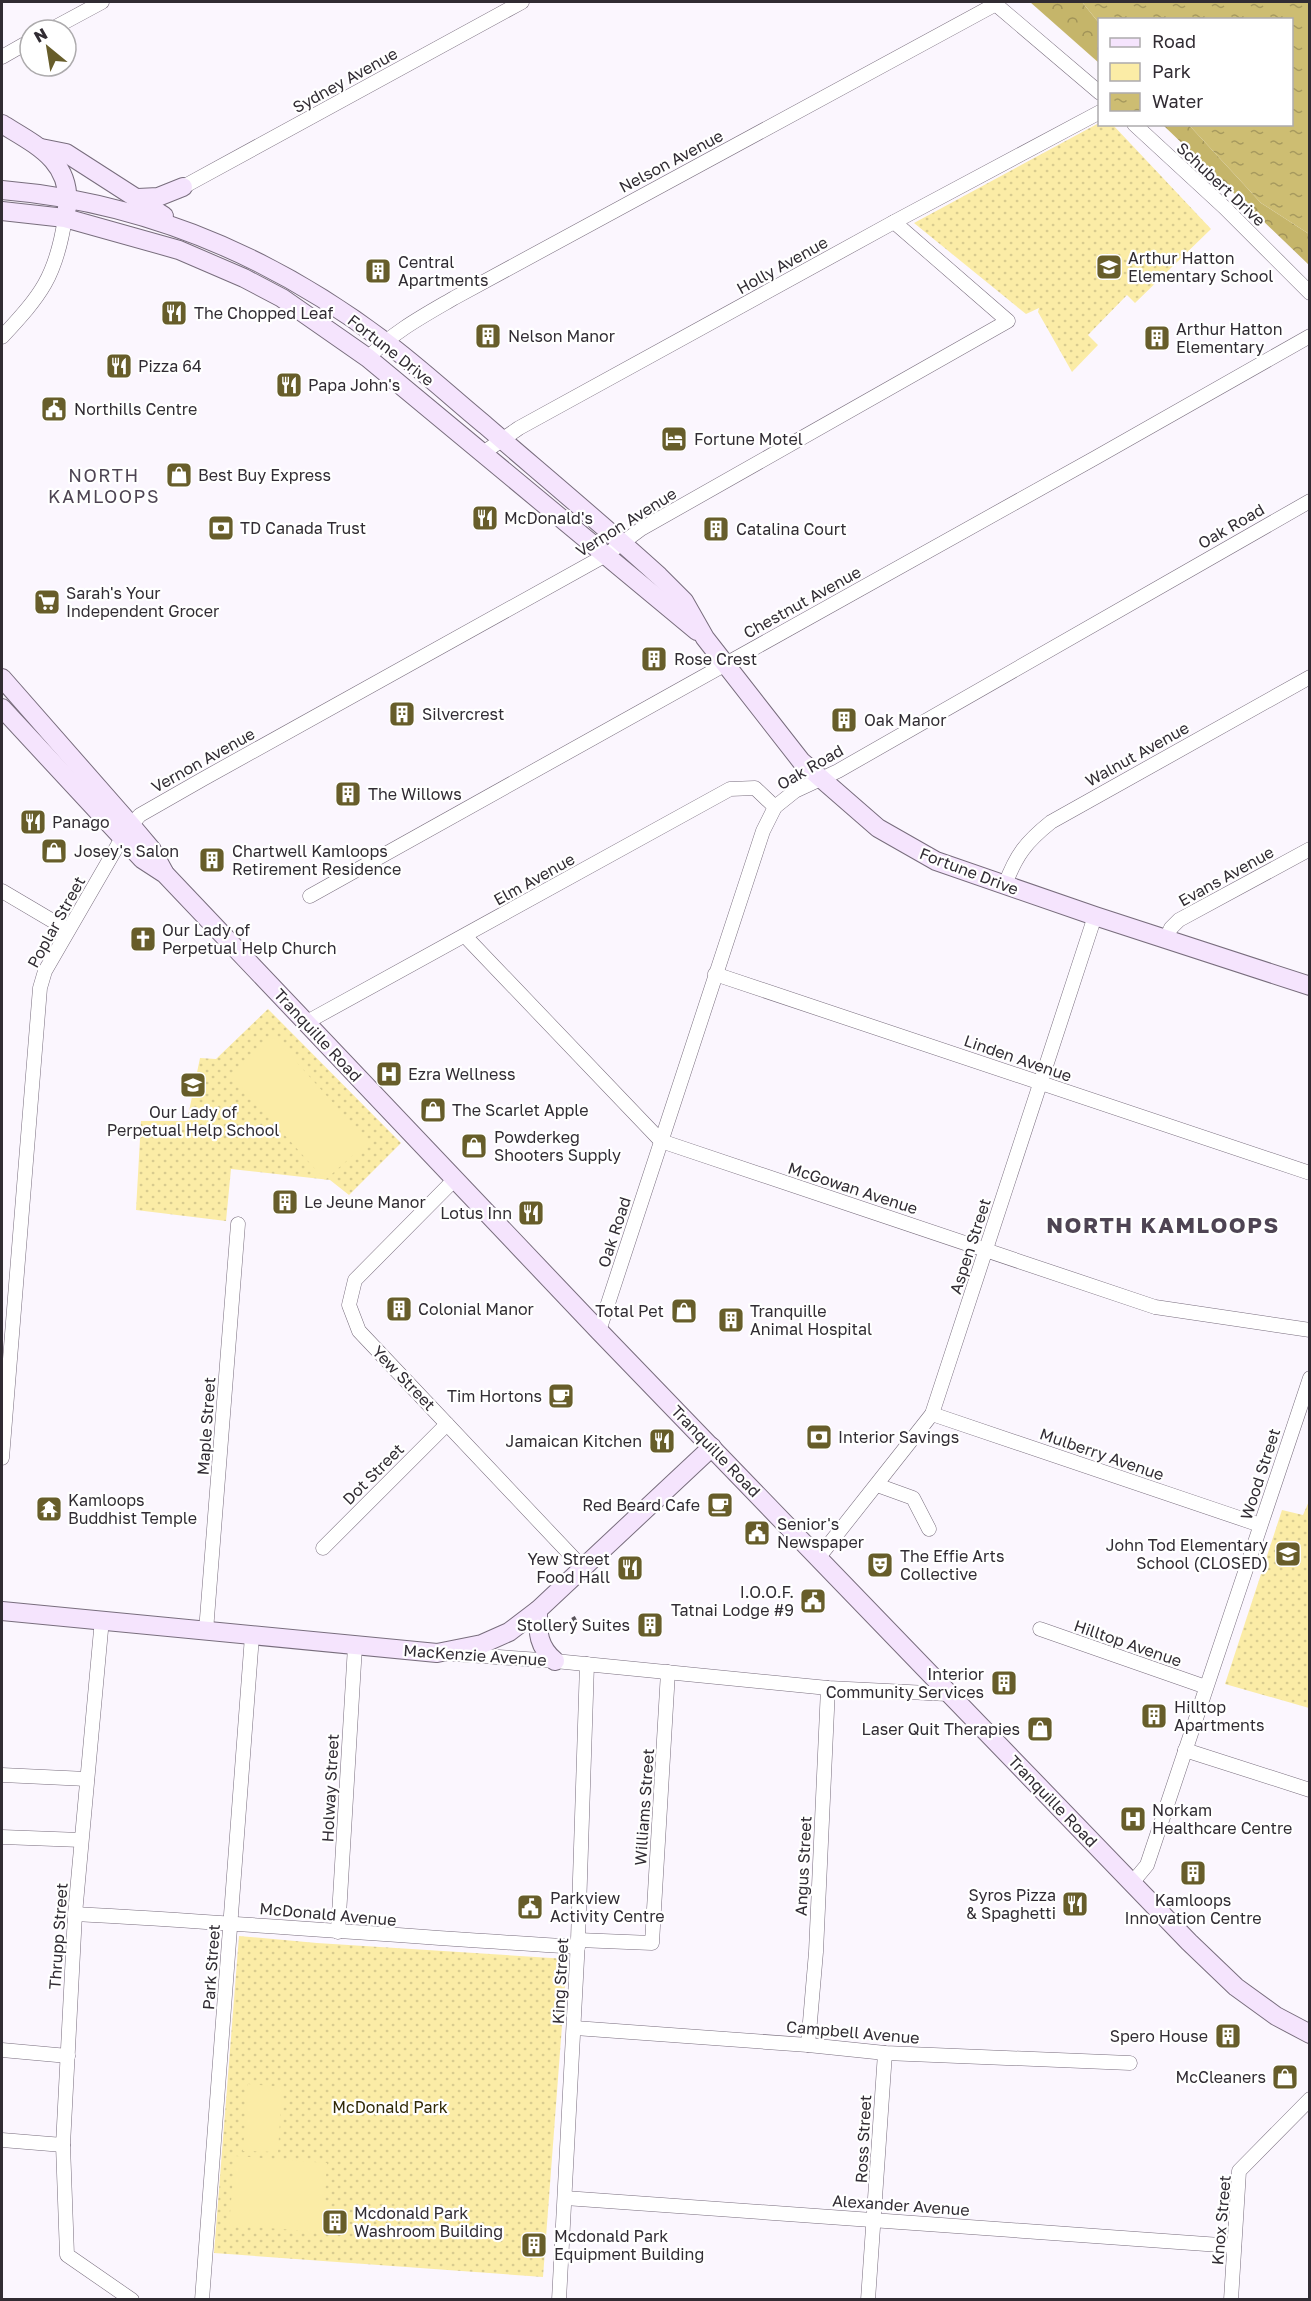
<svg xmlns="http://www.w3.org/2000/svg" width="1311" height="2301" font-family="'Golos Text',sans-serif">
<defs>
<pattern id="green-dots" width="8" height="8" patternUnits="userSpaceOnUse" patternTransform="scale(1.5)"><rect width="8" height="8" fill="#fbeca6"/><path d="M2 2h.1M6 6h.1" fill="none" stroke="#d8cb8f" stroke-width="1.8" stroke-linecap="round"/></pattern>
<pattern id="forest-crowns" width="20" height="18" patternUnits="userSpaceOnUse" patternTransform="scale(1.5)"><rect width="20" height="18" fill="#c5b56a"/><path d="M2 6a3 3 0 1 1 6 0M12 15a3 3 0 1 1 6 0" fill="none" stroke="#a19358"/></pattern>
<pattern id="water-ripples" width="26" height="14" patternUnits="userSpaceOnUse" patternTransform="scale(1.5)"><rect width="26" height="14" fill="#cdbd72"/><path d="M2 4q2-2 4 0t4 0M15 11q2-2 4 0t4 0" fill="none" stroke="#a79a5e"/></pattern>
</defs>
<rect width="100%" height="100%" fill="#fbf6fe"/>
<g fill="url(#green-dots)">
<path d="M1099,123L1100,124L1113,125L1211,229L1135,303L1127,295L1088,335L1098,345L1072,372L1038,312L1039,308L1026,314L914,223Z"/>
<path d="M268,1009L401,1143L349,1195L330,1180L231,1169L226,1221L136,1210L141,1121H187L200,1058L216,1059Z"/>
<path d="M1309,1501V1708L1225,1684L1282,1510L1303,1515Z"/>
<path d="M239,1936L317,1943L567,1959L543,2277L214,2253Z"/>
</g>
<g fill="url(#forest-crowns)">
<path d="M1030,2H1082L1099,23V63Z"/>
<path d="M1163,125H1189L1261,203L1309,234V265Z"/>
</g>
<g fill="#fbeca6">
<path d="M274,1037L368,1142L325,1180L231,1075Z"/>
<path d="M248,2084L282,2087L278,2152L243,2151Z"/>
<path d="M235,2156L327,2163L322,2232L229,2225Z"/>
</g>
<path fill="url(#water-ripples)" d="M1082,2H1309V234L1261,203L1189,125L1292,124V20H1100L1099,23Z"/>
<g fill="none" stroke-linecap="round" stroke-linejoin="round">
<defs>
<g id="street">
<path d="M993,2L1100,93"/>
<path d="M50,30L102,2"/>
<path d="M2,57L30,41"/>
<path d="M1134,124L1224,207L1310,293"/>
<path d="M183,187L522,2"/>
<path d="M2,337C41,295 56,277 65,218"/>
<path d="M368,358C393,332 423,316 454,298L996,4"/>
<path d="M483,453L519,428L894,222L1100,112"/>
<path d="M131,825L140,815L203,779L606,555L641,529L1008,321L894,222"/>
<path d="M1005,885C1016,855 1026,842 1051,822L1310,677"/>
<path d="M2,891L68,930"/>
<path d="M310,896L1095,458L1310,336"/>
<path d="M465,936L661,1141L1155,1307L1310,1330"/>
<path d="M1166,939L1171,928L1179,920L1310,849"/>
<path d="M715,974L1310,1173"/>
<path d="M307,1022L730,789L755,788L775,807"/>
<path d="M455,1179L355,1280L349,1305L359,1331L583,1568"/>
<path d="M599,1331L763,831L775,807L795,791L838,771L1310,501"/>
<path d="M932,1414L1260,1525"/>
<path d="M2,1458L40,988L45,971L122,838"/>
<path d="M877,1485L913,1498L929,1529"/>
<path d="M323,1548L447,1424"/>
<path d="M819,1557L932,1414L1095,916"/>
<path d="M102,1619L75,1914L63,2145L67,2255L132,2300"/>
<path d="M1040,1629L1206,1687"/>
<path d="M206,1631L238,1224"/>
<path d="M454,1654L555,1661L828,1688L948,1694"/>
<path d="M1185,1750L1310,1790"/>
<path d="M2,1775L87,1779"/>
<path d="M2,1837L81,1840"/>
<path d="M1132,1883L1147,1865L1310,1378"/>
<path d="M75,1914C243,1923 410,1937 578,1947"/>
<path d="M338,1932L355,1646"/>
<path d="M578,1940L652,1943L668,1672"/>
<path d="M575,2028L808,2045L885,2053L1130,2063"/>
<path d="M808,2045L816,1952L828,1688"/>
<path d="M2,2050L68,2056"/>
<path d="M2,2140L63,2145"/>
<path d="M565,2198L1234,2246"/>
<path d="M202,2300L252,1636"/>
<path d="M559,2300L578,1940L587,1664"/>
<path d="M868,2300L885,2053"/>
<path d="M1231,2300L1239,2171L1310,2099"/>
</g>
<g id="secondary">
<path d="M2,124C36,145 72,161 67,208"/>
<path d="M41,148L66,153L164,216"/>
<path d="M2,190C144,202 270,255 384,341C419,367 451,397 485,425C543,475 603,525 659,576L684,601L705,638L801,761L878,828L936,861L1095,916L1310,986"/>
<path d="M138,198L158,197L183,187"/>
<path d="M2,211L65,218L179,250L244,278L282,298L368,358L697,631"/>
<path d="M2,678L131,825L152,850L164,872"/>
<path d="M2,708L142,859L165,874L599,1331L1189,1942L1236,1987L1276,2016L1310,2034"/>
<path d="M538,1610C538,1631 537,1646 555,1661"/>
<path d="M2,1611L437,1653L482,1644L509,1632L538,1610L712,1447"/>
</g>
</defs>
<use href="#street" stroke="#786d7d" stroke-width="15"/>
<use href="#secondary" stroke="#786d7d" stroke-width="20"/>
<use href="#street" stroke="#fff" stroke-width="14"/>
<use href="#secondary" stroke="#f5e4fd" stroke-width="18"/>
<path stroke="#575259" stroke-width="4" stroke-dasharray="9 4.5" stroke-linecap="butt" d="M573,1617L577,1624"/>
</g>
<defs>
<symbol id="school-square" viewBox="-11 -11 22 22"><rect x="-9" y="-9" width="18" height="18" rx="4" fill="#675d2a" stroke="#fff"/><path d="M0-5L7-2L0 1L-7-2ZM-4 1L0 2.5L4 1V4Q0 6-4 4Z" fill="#fff"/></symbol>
<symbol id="building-square" viewBox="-11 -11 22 22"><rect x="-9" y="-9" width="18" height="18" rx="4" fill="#675d2a" stroke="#fff"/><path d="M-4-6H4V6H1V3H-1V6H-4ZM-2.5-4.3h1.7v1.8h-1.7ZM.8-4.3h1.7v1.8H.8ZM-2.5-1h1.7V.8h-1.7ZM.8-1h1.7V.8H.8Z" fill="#fff"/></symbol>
<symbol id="restaurant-square" viewBox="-11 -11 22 22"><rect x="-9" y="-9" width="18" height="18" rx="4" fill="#675d2a" stroke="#fff"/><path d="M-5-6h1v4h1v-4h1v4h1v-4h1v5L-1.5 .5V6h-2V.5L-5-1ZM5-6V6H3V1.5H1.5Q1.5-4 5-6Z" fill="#fff"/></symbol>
<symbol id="civic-square" viewBox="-11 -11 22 22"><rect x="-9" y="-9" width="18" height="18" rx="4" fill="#675d2a" stroke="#fff"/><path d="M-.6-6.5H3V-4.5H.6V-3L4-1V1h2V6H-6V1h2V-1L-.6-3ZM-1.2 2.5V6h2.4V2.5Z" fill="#fff"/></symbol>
<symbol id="hotel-square" viewBox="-11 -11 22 22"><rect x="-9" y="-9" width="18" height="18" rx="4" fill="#675d2a" stroke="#fff"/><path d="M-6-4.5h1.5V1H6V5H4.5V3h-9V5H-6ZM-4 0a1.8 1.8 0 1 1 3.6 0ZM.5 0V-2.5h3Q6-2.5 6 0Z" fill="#fff"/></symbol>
<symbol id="shop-square" viewBox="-11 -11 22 22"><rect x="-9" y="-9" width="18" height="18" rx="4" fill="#675d2a" stroke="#fff"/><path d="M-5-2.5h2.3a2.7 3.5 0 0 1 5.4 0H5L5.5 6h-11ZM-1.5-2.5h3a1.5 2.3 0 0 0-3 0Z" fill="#fff"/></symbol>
<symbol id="bank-square" viewBox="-11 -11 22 22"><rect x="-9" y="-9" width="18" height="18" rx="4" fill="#675d2a" stroke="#fff"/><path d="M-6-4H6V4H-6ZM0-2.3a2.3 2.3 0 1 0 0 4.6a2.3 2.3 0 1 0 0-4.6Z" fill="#fff"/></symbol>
<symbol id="supermarket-square" viewBox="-11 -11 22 22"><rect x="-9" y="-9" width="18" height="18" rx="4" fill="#675d2a" stroke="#fff"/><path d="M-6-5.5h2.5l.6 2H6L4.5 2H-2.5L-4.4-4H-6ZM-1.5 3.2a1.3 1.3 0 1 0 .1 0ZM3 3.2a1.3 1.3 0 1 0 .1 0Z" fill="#fff"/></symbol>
<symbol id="church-square" viewBox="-11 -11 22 22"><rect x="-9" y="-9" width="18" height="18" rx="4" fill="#675d2a" stroke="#fff"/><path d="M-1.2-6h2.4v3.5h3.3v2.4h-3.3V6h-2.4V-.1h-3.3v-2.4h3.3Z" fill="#fff"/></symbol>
<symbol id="hospital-square" viewBox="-11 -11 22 22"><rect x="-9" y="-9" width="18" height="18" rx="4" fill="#675d2a" stroke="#fff"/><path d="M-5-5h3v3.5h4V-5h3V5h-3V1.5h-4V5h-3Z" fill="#fff"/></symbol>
<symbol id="cafe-square" viewBox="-11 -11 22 22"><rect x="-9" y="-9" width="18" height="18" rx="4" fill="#675d2a" stroke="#fff"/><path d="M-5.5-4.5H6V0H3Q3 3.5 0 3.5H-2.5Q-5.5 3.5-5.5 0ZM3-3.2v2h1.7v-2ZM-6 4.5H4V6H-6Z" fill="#fff"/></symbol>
<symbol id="temple-square" viewBox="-11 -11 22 22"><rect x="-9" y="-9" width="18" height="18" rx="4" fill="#675d2a" stroke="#fff"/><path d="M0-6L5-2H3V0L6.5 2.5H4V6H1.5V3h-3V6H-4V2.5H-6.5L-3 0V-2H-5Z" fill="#fff"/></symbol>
<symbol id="theatre-square" viewBox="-11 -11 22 22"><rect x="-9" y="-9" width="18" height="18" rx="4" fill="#675d2a" stroke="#fff"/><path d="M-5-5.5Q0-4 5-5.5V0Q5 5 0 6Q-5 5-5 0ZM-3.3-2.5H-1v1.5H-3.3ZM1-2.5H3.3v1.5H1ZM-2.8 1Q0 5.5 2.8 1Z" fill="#fff"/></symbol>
</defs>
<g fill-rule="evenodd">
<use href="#school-square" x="1094" y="252" width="30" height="30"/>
<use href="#building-square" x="363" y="256" width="30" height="30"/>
<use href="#restaurant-square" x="159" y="298" width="30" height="30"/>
<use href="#building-square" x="473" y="321" width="30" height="30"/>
<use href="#building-square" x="1142" y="323" width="30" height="30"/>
<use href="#restaurant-square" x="104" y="351" width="30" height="30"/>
<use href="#restaurant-square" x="274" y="370" width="30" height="30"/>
<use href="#civic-square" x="39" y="394" width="30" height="30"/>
<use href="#hotel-square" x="659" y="424" width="30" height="30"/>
<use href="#shop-square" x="164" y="460" width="30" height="30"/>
<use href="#restaurant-square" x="470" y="503" width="30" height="30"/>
<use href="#bank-square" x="206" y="513" width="30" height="30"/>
<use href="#building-square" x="701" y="514" width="30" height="30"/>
<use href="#supermarket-square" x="32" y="587" width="30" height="30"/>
<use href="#building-square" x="639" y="644" width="30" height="30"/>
<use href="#building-square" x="387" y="699" width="30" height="30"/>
<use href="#building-square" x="829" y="705" width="30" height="30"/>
<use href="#building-square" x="333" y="779" width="30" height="30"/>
<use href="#restaurant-square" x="18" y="807" width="30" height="30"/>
<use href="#shop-square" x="39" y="836" width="30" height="30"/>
<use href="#building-square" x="197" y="845" width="30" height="30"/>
<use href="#church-square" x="128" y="924" width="30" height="30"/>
<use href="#hospital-square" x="374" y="1059" width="30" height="30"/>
<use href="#school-square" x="178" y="1070" width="30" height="30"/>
<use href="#shop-square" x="418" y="1095" width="30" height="30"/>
<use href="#shop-square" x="459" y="1131" width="30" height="30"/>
<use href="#building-square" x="270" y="1187" width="30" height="30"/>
<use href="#restaurant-square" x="516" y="1198" width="30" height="30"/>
<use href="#building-square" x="384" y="1294" width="30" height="30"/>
<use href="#shop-square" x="669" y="1296" width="30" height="30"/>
<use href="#building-square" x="716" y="1305" width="30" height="30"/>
<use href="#cafe-square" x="546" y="1381" width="30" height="30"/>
<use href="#bank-square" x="804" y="1422" width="30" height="30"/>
<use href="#restaurant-square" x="647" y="1426" width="30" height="30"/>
<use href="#cafe-square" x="705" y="1490" width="30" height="30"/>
<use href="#temple-square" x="34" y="1494" width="30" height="30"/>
<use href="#civic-square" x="742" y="1518" width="30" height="30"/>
<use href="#school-square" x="1273" y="1539" width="30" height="30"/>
<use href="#theatre-square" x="865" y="1550" width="30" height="30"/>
<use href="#restaurant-square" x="615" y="1553" width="30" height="30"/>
<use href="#civic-square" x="798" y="1586" width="30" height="30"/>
<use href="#building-square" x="635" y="1610" width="30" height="30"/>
<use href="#building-square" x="989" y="1668" width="30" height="30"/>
<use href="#building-square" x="1139" y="1701" width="30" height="30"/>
<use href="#shop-square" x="1025" y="1714" width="30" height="30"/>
<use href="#hospital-square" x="1118" y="1804" width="30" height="30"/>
<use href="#building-square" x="1178" y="1858" width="30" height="30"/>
<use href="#restaurant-square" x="1060" y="1889" width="30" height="30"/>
<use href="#civic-square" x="515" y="1892" width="30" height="30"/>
<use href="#building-square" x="1213" y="2021" width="30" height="30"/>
<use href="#shop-square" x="1270" y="2062" width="30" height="30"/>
<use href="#building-square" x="320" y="2207" width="30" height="30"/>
<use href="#building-square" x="519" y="2230" width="30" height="30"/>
</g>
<g text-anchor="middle" stroke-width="4.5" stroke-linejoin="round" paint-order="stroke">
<g font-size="16" fill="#312c33" stroke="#fff">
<text transform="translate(345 80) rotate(-29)" y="6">Sydney Avenue</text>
<text transform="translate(671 161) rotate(-28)" y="6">Nelson Avenue</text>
<text transform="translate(1221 184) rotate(43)" y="6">Schubert Drive</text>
<text transform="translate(782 265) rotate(-29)" y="6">Holly Avenue</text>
<text transform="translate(391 350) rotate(38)" y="6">Fortune Drive</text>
<text transform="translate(626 522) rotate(-32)" y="6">Vernon Avenue</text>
<text transform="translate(1231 526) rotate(-30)" y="6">Oak Road</text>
<text transform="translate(802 602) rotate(-29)" y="6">Chestnut Avenue</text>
<text transform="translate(1137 754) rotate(-29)" y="6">Walnut Avenue</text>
<text transform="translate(203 760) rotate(-29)" y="6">Vernon Avenue</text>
<text transform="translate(810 767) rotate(-30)" y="6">Oak Road</text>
<text transform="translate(969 871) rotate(21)" y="6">Fortune Drive</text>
<text transform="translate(1226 876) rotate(-29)" y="6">Evans Avenue</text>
<text transform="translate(534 879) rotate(-29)" y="6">Elm Avenue</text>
<text transform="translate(56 922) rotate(-61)" y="6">Poplar Street</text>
<text transform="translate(318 1035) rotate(47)" y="6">Tranquille Road</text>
<text transform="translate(1018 1058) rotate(19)" y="6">Linden Avenue</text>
<text transform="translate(853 1188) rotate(18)" y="6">McGowan Avenue</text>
<text transform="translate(614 1232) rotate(-72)" y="6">Oak Road</text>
<text transform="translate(970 1246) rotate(-72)" y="6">Aspen Street</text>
<text transform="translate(404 1378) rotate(46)" y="6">Yew Street</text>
<text transform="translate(206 1426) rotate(-86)" y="6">Maple Street</text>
<text transform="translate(716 1451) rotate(46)" y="6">Tranquille Road</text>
<text transform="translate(1102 1454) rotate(19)" y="6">Mulberry Avenue</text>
<text transform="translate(373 1474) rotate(-45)" y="6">Dot Street</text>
<text transform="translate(1260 1474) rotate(-72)" y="6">Wood Street</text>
<text transform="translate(1128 1643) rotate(19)" y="6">Hilltop Avenue</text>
<text transform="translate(475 1655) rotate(4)" y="6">MacKenzie Avenue</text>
<text transform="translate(330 1788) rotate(-87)" y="6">Holway Street</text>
<text transform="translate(1053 1801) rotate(46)" y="6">Tranquille Road</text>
<text transform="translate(644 1807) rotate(-86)" y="6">Williams Street</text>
<text transform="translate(803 1866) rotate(-87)" y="6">Angus Street</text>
<text transform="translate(328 1914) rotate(5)" y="6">McDonald Avenue</text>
<text transform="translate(58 1936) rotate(-86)" y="6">Thrupp Street</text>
<text transform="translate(211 1967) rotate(-86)" y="6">Park Street</text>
<text transform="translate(560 1981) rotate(-87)" y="6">King Street</text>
<text transform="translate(853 2032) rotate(5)" y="6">Campbell Avenue</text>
<text transform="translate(863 2139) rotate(-87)" y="6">Ross Street</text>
<text transform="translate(901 2205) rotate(4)" y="6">Alexander Avenue</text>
<text transform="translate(1221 2220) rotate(-85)" y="6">Knox Street</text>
</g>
<g font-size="16" fill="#312c33" stroke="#fff" text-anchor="start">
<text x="1128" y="264">Arthur Hatton<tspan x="1128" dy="18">Elementary School</tspan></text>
<text x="398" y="268">Central<tspan x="398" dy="18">Apartments</tspan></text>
<text x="194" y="319">The Chopped Leaf</text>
<text x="1176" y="335">Arthur Hatton<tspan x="1176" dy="18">Elementary</tspan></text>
<text x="508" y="342">Nelson Manor</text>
<text x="138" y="372">Pizza 64</text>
<text x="308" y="391">Papa John's</text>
<text x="74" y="415">Northills Centre</text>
<text x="694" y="445">Fortune Motel</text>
<text x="198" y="481">Best Buy Express</text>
<text x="504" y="524">McDonald's</text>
<text x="240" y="534">TD Canada Trust</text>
<text x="736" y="535">Catalina Court</text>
<text x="66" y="599">Sarah's Your<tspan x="66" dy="18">Independent Grocer</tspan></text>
<text x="674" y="665">Rose Crest</text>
<text x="422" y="720">Silvercrest</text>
<text x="864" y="726">Oak Manor</text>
<text x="368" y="800">The Willows</text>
<text x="52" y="828">Panago</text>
<text x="74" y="857">Josey's Salon</text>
<text x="232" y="857">Chartwell Kamloops<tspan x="232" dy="18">Retirement Residence</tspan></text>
<text x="162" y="936">Our Lady of<tspan x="162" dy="18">Perpetual Help Church</tspan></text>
<text x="408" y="1080">Ezra Wellness</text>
<text x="452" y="1116">The Scarlet Apple</text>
<text x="193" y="1118" text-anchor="middle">Our Lady of<tspan x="193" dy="18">Perpetual Help School</tspan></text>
<text x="494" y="1143">Powderkeg<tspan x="494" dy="18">Shooters Supply</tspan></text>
<text x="304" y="1208">Le Jeune Manor</text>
<text x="512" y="1219" text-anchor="end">Lotus Inn</text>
<text x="418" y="1315">Colonial Manor</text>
<text x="664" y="1317" text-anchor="end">Total Pet</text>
<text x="750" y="1317">Tranquille<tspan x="750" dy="18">Animal Hospital</tspan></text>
<text x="542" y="1402" text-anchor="end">Tim Hortons</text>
<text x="838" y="1443">Interior Savings</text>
<text x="642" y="1447" text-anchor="end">Jamaican Kitchen</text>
<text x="68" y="1506">Kamloops<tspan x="68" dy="18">Buddhist Temple</tspan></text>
<text x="700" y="1511" text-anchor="end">Red Beard Cafe</text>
<text x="777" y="1530">Senior's<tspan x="777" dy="18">Newspaper</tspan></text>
<text x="1268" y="1551" text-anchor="end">John Tod Elementary<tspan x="1268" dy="18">School (CLOSED)</tspan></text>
<text x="900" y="1562">The Effie Arts<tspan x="900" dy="18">Collective</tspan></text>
<text x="610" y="1565" text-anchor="end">Yew Street<tspan x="610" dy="18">Food Hall</tspan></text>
<text x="794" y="1598" text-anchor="end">I.O.O.F.<tspan x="794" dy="18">Tatnai Lodge #9</tspan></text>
<text x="630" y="1631" text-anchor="end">Stollery Suites</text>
<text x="984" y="1680" text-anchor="end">Interior<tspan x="984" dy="18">Community Services</tspan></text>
<text x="1174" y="1713">Hilltop<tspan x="1174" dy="18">Apartments</tspan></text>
<text x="1020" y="1735" text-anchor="end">Laser Quit Therapies</text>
<text x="1152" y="1816">Norkam<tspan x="1152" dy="18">Healthcare Centre</tspan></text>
<text x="1056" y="1901" text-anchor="end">Syros Pizza<tspan x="1056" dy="18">&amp; Spaghetti</tspan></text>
<text x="550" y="1904">Parkview<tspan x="550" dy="18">Activity Centre</tspan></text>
<text x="1193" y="1906" text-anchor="middle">Kamloops<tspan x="1193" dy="18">Innovation Centre</tspan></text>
<text x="1208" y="2042" text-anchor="end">Spero House</text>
<text x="1266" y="2083" text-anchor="end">McCleaners</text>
<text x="354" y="2219">Mcdonald Park<tspan x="354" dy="18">Washroom Building</tspan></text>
<text x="554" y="2242">Mcdonald Park<tspan x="554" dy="18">Equipment Building</tspan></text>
</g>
<g font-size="16" fill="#302907" stroke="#fff">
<text x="390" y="2113">McDonald Park</text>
</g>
<g font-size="18" letter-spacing="1.5" fill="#4e4453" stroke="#fff">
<text x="104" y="482">NORTH<tspan x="104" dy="21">KAMLOOPS</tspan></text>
</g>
<g font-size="22" font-weight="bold" letter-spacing="1.5" fill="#4e4453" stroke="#fff">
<text x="1163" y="1233">NORTH KAMLOOPS</text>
</g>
</g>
<rect width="1311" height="2301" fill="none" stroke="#312c33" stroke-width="6"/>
<rect x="1098" y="18" width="195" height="108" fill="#ffffff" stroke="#adabad" stroke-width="1.5"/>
<rect x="1110" y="38" width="30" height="9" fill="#f5e4fd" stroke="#adabad" stroke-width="1.5"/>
<text x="1152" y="48" font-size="18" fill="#312c33">Road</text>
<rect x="1110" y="63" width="30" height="18" fill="#fbeca6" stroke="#adabad" stroke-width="1.5"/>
<text x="1152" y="78" font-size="18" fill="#312c33">Park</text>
<rect x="1110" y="93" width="30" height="18" fill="url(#water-ripples)" stroke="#adabad" stroke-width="1.5"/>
<text x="1152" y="108" font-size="18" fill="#312c33">Water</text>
<g transform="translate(48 48) rotate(330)"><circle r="28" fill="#ffffff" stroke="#adabad" stroke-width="1.5"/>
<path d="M0-4.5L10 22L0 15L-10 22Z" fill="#675d2a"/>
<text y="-9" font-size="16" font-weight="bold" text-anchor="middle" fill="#312c33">N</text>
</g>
</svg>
